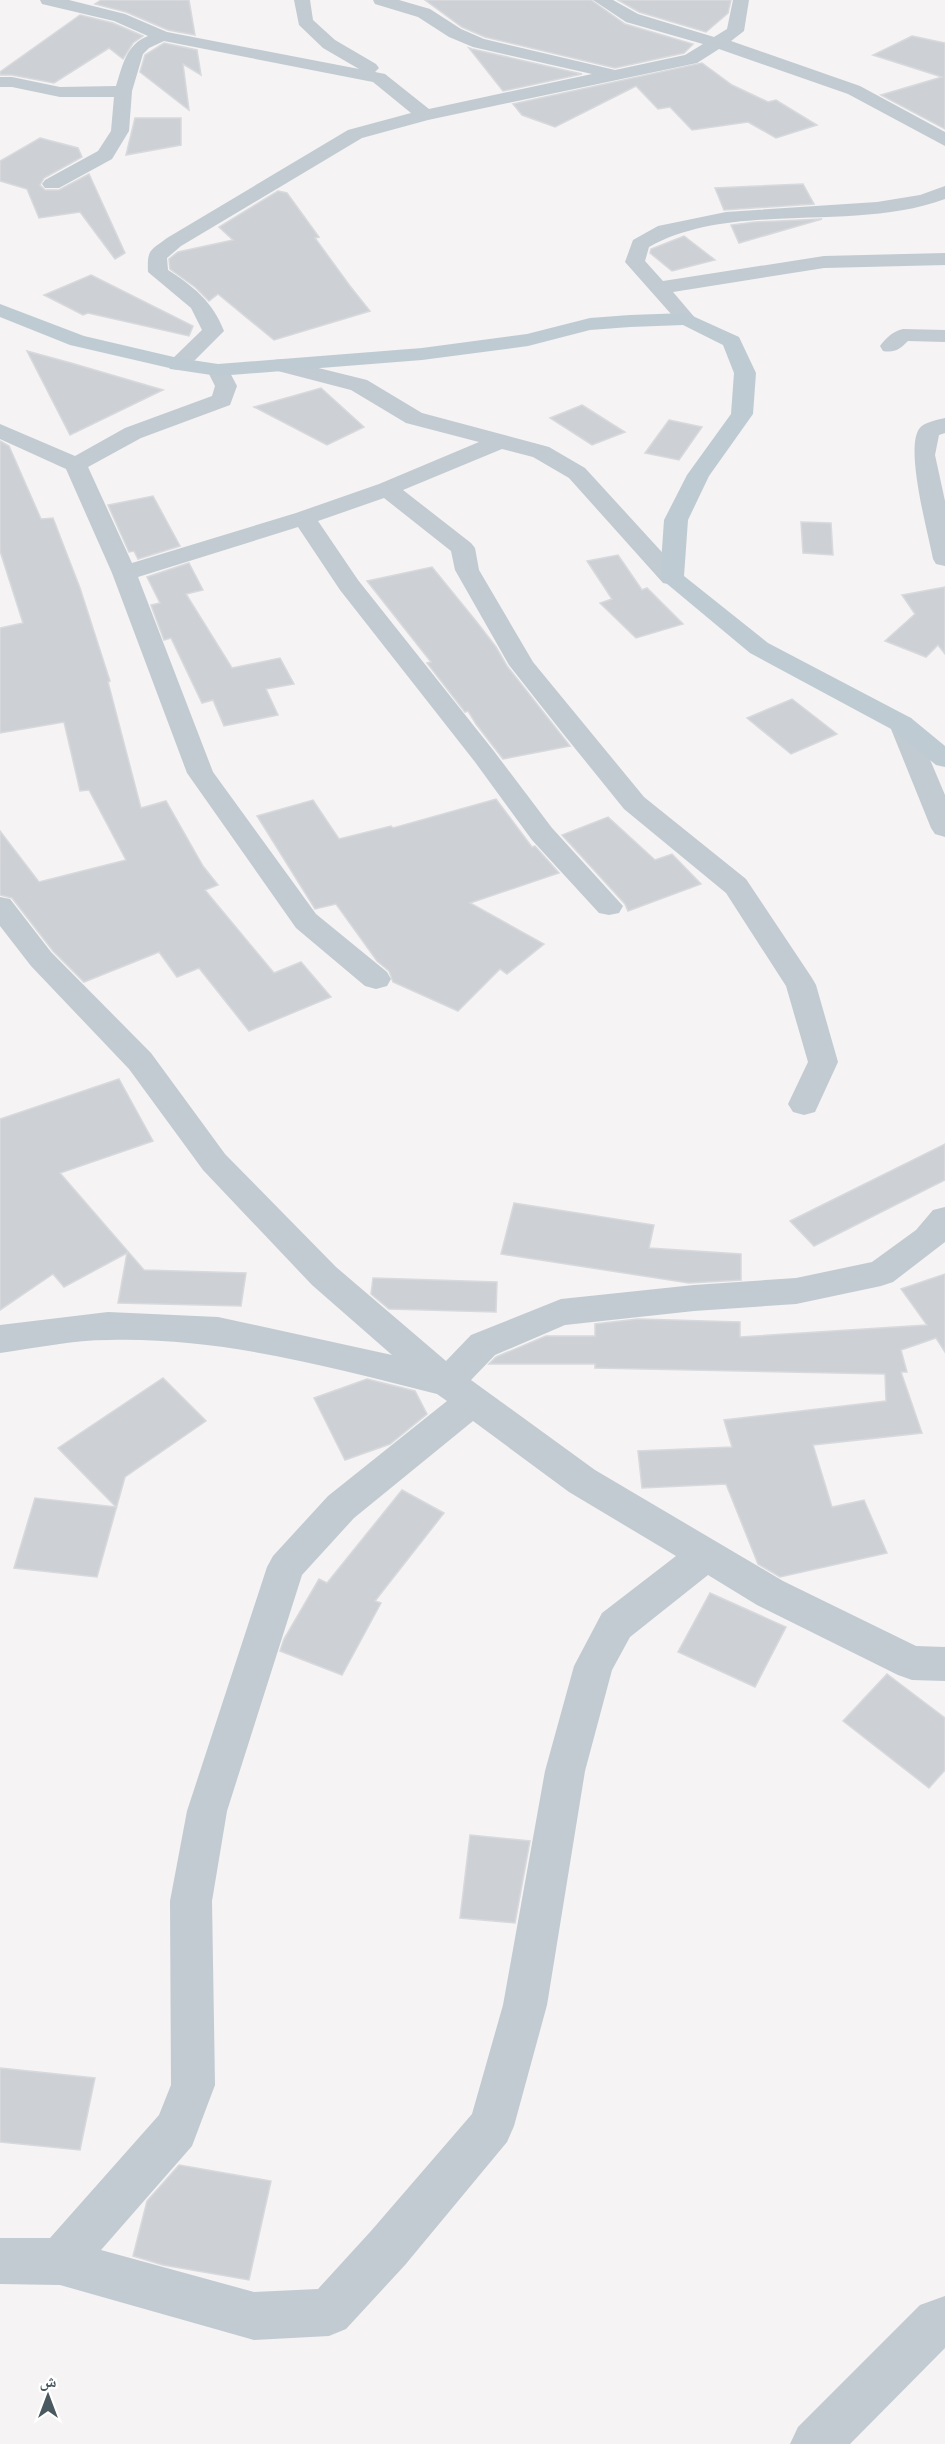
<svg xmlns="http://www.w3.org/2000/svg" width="945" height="2444" font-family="'PT Sans','Noto Naskh Arabic',sans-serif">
<rect width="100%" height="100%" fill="#f5f3f3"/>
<g fill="#cdd0d4" stroke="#d7d9dd" stroke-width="1.5">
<path d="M101,0H189L195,35L168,30L126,12L95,4Z"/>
<path d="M425,0H591L625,24L693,44L684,53L615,68L485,37L462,27Z"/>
<path d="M618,0H731L728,13L706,32L639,12Z"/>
<path d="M80,15L113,23L143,36L133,43L123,59L109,48L54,83L12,75H0V72Z"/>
<path d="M912,36L945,43V129L881,95L942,77L873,55Z"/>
<path d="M164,43L197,50L201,75L183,64L189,110L140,72L145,55Z"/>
<path d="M469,48L472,49L582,74L503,91Z"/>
<path d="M702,63L732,85L768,102L776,100L817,125L776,138L748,122L692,130L670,107L658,109L636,86L555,127L522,115L513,104Z"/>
<path d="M135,118H181V145L126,155Z"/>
<path d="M40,138L78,148L82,157L44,178L40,185L45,190H59L89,174L125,253L115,259L80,212L39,218L27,189L0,181V161Z"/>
<path d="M803,184L814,204L724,210L715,188Z"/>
<path d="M278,191L287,193L319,237L315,238L350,286L370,311L274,340L218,294L209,301L195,287L170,269L169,259L178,252L233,240L219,227Z"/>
<path d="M822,219L739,243L731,225L755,222Z"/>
<path d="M684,236L715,260L672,271L650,253L651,249Z"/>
<path d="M91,275L193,326L189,336L88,313L83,315L44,295Z"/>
<path d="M27,351L71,363L163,390L70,435Z"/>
<path d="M321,388L364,427L327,445L254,407Z"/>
<path d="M582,405L625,432L592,445L550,418Z"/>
<path d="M669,420L702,427L679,460L645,453Z"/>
<path d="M0,441L9,446L41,519L53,518L80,588L110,681L108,682L141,808L166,801L203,866L218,885L205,890L274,973L301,962L331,997L249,1031L199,968L177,977L159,952L84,982L53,951L12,898L0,895V831L39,882L126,860L89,790L80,791L64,722L0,733V628L23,623L0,551Z"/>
<path d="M153,496L180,546L138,559L134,551L129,552L108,505Z"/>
<path d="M801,522L831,523L833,555L803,553Z"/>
<path d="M618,555L642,590L647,588L683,624L636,638L600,603L612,599L587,561Z"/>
<path d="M189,563L203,590L186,594L232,668L280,658L294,684L266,689L278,715L224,726L213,700L202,703L171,638L164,640L151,605L160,603L147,577Z"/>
<path d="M432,567L476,621L496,647L507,666L570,746L503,759L476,724L468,711L465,712L427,663L431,662L367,581Z"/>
<path d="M945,587V654L938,645L926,657L885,641L915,614L902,595Z"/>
<path d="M792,699L837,734L791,754L747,718Z"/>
<path d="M496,799L532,847L535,846L559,873L470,903L544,944L507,974L500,969L458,1011L393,982L389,971L377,961L336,904L315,909L257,816L313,800L339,839L391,826L393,828Z"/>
<path d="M608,817L655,860L672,854L701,884L628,911L625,904L562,835Z"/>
<path d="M119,1079L153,1141L60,1173L144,1270L246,1273L241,1306L118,1303L127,1253L64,1287L53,1274L0,1310V1119Z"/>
<path d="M945,1144V1180L814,1246L790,1221Z"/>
<path d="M514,1203L654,1225L649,1248L741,1254V1280L689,1283L501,1254Z"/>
<path d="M945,1274V1352L936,1338L901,1350L907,1372H901L922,1433L813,1445L832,1507L864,1500L887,1553L780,1577L758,1564L726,1484L642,1488L638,1451L732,1447L724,1420L886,1401L885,1374L595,1368V1364H489L496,1357L546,1336H595V1324L638,1319L740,1322V1337L927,1325L901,1289Z"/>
<path d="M373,1278L497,1282L496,1312L389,1309L371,1294Z"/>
<path d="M163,1378L206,1421L125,1477L97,1577L14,1568L35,1498L116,1507L58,1448Z"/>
<path d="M367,1379L415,1391L427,1414L390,1444L345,1460L314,1398Z"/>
<path d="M402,1490L444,1513L375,1601L381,1603L342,1675L280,1651L284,1639L319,1579L327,1583Z"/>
<path d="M710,1593L786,1627L755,1687L678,1652Z"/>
<path d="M887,1674L945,1718V1770L929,1788L843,1721Z"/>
<path d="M470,1835L530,1841L515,1923L460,1918Z"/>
<path d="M0,2068L95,2078L80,2150L0,2142Z"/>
<path d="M179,2165L271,2181L249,2280L163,2265L133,2256L147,2201Z"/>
</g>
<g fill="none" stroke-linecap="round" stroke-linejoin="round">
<g fill="#c1cbd1" fill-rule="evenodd">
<path d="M40,0H69L125,14L167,32L359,69L323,48L299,25L294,0H310L313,20L335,40L376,64L379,68L375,72L385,74L429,109L592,74L473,47L449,37L418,17L375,4L373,0H399L430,9L461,29L484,39L615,70L685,55L703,44L626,22L593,0H613L638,14L714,37L727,29L733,0H749L744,31L731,41L860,86L945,132V146L848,94L719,49L697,63L428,120L362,138L181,246L167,258L168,270C193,286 213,302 224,331L186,369L178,370L170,369L167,364L202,330L191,308L148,272C147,249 150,251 167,238L348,130L411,113L373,82L164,41L149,48L143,54L132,91L129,131L112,159L59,188H45L42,184L45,180L98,151L111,131L114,97H60L12,87H0V77H12L60,87L116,86C123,64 126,45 148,36L114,21L42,4Z"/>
<path d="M945,186V199C854,233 732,200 649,247L645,261L663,281L824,256L945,253V265L824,268L673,292L696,319L693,323L686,325L679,323L625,262L633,240L658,226L726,212L877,202L920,195Z"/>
<path d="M903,329L945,330V342L908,341C900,349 895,353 883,351L880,346C886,338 893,331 903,329Z"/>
<path d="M282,359L367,380L422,413L549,447L585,468L681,573L684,578L681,583L672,585L663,583L569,478L533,457L502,449L403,490L471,543L475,548L479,570L533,662L644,797L746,879L812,978L816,985L838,1062L815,1112L804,1115L793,1112L788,1104L808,1062L786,986L726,893L624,809L561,731L509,665L455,570L451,551L384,498L318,521L358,580L493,750L552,828L623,906L619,913L609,915L599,913L532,840L475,762L340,590L298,527L138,577L213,772L316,914L387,972L391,979L387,986L376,989L365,986L296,928L187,773L112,573L66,469L0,439V424L75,456L125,428L212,396L215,386L207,370L210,365L218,364L226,365L237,386L230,405L141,438L88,467L132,563L296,513L379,484L479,442L406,423L351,390L274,370L271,365L274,360Z"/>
<path d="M945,418V433L939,435L935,455L945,501V566L936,564L933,559C928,532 905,450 919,429C924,422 937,420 945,418Z"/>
<path d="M902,716L911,718L915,724L945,795V837L935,834L931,828L889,724L893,718Z"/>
<path d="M0,897L10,899L51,952L151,1053L225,1154L336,1267L446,1361L471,1335L561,1299L694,1285L796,1278L872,1262L916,1230L933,1210L945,1207V1242L893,1282L881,1286L796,1304L694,1311L565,1325L495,1355L471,1380L595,1470L783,1581L916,1646L945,1647V1681L912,1680L898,1675L757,1605L708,1575L630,1637L612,1670L585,1771L547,2005L514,2126L507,2142L405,2265L346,2329L329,2336L254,2340L60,2285L0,2284V2238H50L159,2115L171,2085L170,1901L187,1811L267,1567L273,1556L328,1496L447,1401L437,1394C329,1367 221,1337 109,1340C73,1340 36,1348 0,1353V1325L108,1312L218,1317L392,1355L312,1285L203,1170L129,1069L31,966L0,926ZM473,1421L569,1492L676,1556L602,1613L574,1666L545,1771L503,2005L472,2114L371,2231L318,2289L254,2292L101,2250L192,2146L215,2085L212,1901L227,1811L302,1575L354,1518Z"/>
<path d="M945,2296V2348L850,2444H790L798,2427L920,2305Z"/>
</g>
<path fill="#bfcbd3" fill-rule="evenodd" d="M0,304L84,336L178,358L218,364L422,348L527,334L590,318L630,315L686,313L739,337L756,373L753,414L709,476L688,520L684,576L768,643L911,718L945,746V767L936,765L893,730L750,653L660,578L664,520L687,475L731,414L734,373L723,345L683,325L630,327L590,330L528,346L422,360L218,376L178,370L70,345L0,317Z"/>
</g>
<g transform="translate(48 2396)" stroke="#ffffff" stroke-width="4.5" paint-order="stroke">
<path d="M0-4.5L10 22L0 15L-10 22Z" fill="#4a5860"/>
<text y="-9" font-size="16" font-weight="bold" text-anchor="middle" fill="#4a5860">ش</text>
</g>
</svg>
